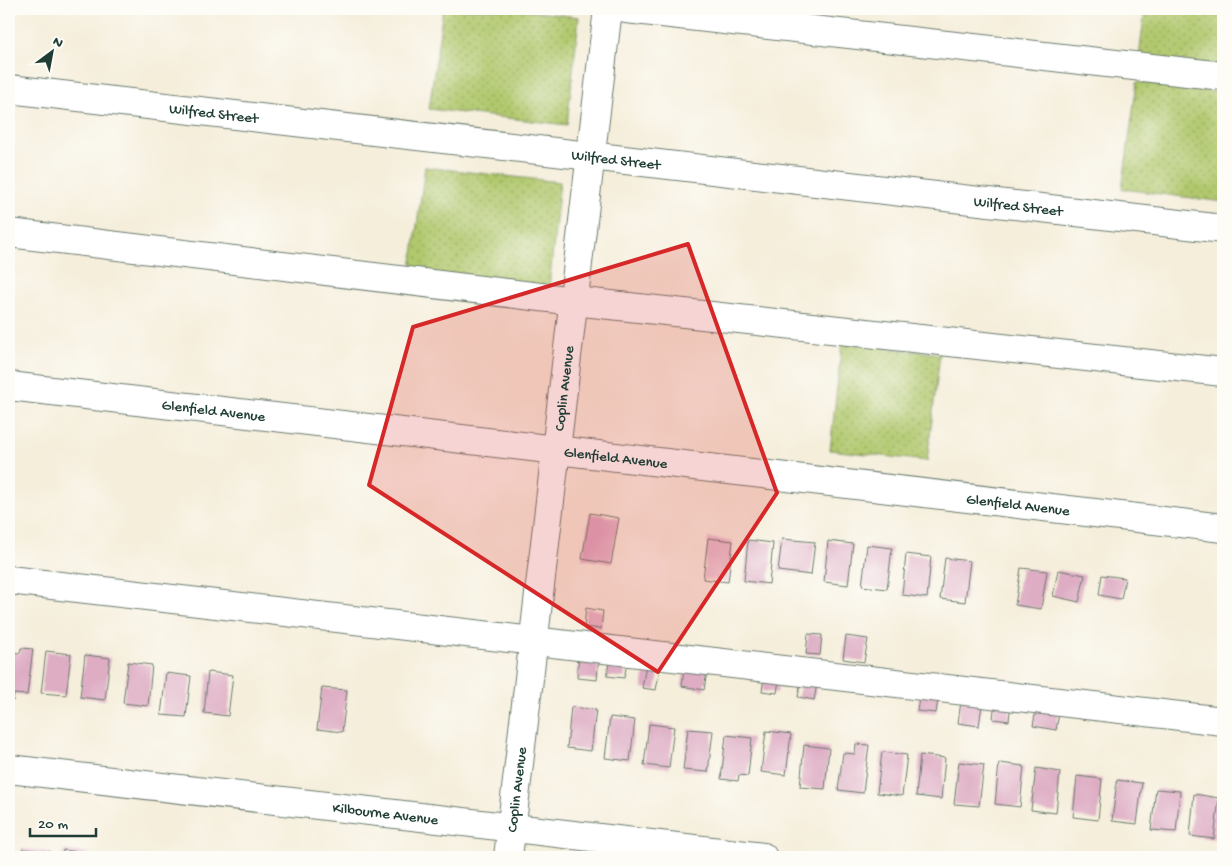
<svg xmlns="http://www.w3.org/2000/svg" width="1232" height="866" font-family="'Gochi Hand',sans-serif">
<defs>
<pattern id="grass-dots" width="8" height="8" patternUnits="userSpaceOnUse" patternTransform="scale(1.25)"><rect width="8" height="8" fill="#b1c86d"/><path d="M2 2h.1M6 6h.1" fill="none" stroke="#8fa45a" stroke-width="1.8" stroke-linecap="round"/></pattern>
</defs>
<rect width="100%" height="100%" fill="#fdfcf7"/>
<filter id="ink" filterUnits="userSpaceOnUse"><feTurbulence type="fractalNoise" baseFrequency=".02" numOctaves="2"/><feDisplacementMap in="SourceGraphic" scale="10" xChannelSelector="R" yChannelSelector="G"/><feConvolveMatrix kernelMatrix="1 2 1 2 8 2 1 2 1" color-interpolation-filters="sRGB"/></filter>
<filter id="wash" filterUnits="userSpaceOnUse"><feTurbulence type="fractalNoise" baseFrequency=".0096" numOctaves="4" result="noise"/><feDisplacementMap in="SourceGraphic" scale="20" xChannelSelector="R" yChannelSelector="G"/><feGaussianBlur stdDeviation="1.12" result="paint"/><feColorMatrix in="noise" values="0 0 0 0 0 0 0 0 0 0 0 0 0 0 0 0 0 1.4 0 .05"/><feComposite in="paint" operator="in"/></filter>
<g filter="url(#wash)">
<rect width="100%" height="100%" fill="#f5eedb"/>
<g fill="url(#grass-dots)" stroke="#688250">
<path d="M443,9H515L579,17L567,125L429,109Z"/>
<path d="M1145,9H1223V75L1138,65Z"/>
<path d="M1137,82L1223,93V202L1122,189Z"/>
<path d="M425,167L560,182L549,288L410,276Z"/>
<path d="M842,343L940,354L927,461L830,450Z"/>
</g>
<g id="blocks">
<g fill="#deadc4">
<path d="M590,513L619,518L611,564L582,559Z"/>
<path d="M708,538L733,541L728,582L703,579Z"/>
<path d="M782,539L815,542L811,575L778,571Z"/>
<path d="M748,540L773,543L769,584L744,581Z"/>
<path d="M828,541L853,544L848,585L824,582Z"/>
<path d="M867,545L892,548L887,589L862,586Z"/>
<path d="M906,554L931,557L927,598L902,595Z"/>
<path d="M945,558L970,561L965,602L940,599Z"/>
<path d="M1021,568L1047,571L1041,609L1015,605Z"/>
<path d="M1058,570L1085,575L1079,602L1053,596Z"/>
<path d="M1102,575L1125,578L1121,599L1099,595Z"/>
<path d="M586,608L603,611L601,629L584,627Z"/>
<path d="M808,634L822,635L820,655L806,654Z"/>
<path d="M846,636L868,639L864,662L843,659Z"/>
<path d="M21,648L33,649L27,695L14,694L13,701H9V652L20,653Z"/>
<path d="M46,651L71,654L66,695L41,693Z"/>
<path d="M579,651L599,654L597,680L577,678Z"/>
<path d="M85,655L110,658L105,700L80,697Z"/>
<path d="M610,655L628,658L624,678L607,676Z"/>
<path d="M128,662L152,665L148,706L123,703Z"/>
<path d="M685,662L708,665L704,690L682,686Z"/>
<path d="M646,665L660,668L656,690L642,688Z"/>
<path d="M765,671L780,674L777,693L762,691Z"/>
<path d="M208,672L233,675L228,716L204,713Z"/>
<path d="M166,673L191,676L186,717L161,715Z"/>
<path d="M802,675L818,678L814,700L798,697Z"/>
<path d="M322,688L347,690L342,732L317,729Z"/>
<path d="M920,691L939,693L936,713L917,711Z"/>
<path d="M962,694L983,697L979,726L958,723Z"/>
<path d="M995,699L1011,701L1009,721L993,719Z"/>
<path d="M1037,704L1060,708L1056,730L1033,726Z"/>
<path d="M571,707L596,710L591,751L567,748Z"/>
<path d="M610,717L635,720L630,761L605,758Z"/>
<path d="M649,724L674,727L669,768L644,765Z"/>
<path d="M688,729L713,731L708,772L683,770Z"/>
<path d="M766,731L791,734L786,775L761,772Z"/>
<path d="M726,735L752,738L748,776L739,775L738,781L721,779Z"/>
<path d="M856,744L869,745L863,793L838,790L843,753L855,754Z"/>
<path d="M804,745L829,748L825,789L800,787Z"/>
<path d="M882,752L907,755L902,796L877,793Z"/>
<path d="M920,755L945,758L941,799L916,796Z"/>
<path d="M959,762L984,765L979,806L954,804Z"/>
<path d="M999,763L1024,766L1020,807L995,804Z"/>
<path d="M1036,768L1060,772L1056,813L1031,810Z"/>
<path d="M1077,776L1102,779L1098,820L1073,817Z"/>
<path d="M1117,780L1142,783L1137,824L1112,821Z"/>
<path d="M1156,789L1180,791L1176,832L1151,830Z"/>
<path d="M1194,794L1219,798L1214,839L1190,836Z"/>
<path d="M22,849L51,852L50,857H21Z"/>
<path d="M63,850L88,853L87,857H62Z"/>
</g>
</g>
</g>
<g filter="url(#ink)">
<use href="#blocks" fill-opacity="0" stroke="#6a7b6e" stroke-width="1"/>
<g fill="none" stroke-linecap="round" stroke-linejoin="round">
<defs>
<g id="minor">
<path d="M626,9L1223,76"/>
<path id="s1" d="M9,89L1223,229"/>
<path d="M9,233L574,301L1223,372"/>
<path id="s2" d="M9,386L1223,528"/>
<path d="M9,580L1223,721"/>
<path id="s3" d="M9,769L763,857"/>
<path id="s4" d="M508,857L608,9"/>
</g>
</defs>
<use href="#minor" stroke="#6a7b6e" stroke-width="30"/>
<use href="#minor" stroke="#fff" stroke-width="28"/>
</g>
</g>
<path fill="#d62828" fill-opacity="0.2" stroke="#d62828" stroke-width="4" stroke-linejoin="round" d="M688,244L777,493L658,672L369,485L413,327Z"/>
<g text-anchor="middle" stroke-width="4" stroke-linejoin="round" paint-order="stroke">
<g font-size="15" fill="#1f3d34" stroke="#fdfcf7">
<text dy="5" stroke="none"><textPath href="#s1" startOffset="206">Wilfred Street</textPath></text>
<text dy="5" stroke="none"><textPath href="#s1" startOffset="611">Wilfred Street</textPath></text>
<text dy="5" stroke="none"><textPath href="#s1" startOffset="1016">Wilfred Street</textPath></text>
<text dy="5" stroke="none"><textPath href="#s4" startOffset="472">Coplin Avenue</textPath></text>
<text dy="5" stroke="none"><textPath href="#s2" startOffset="206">Glenfield Avenue</textPath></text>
<text dy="5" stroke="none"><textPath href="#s2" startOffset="611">Glenfield Avenue</textPath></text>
<text dy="5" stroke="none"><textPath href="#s2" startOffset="1016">Glenfield Avenue</textPath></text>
<text dy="5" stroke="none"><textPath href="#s4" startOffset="68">Coplin Avenue</textPath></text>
<text dy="5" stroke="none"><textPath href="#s3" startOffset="379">Kilbourne Avenue</textPath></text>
</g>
</g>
<rect width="1232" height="866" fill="none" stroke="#fdfcf7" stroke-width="30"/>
<g transform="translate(52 52) rotate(32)" stroke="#fdfcf7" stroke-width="4" paint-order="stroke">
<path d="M0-4L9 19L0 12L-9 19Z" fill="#1f3d34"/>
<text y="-8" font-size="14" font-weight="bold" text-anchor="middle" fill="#1f3d34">N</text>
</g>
<path d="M30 828v8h66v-8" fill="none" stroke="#1f3d34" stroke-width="2.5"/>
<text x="38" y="828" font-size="15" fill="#1f3d34" stroke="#fdfcf7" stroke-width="4" paint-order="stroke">20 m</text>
</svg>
